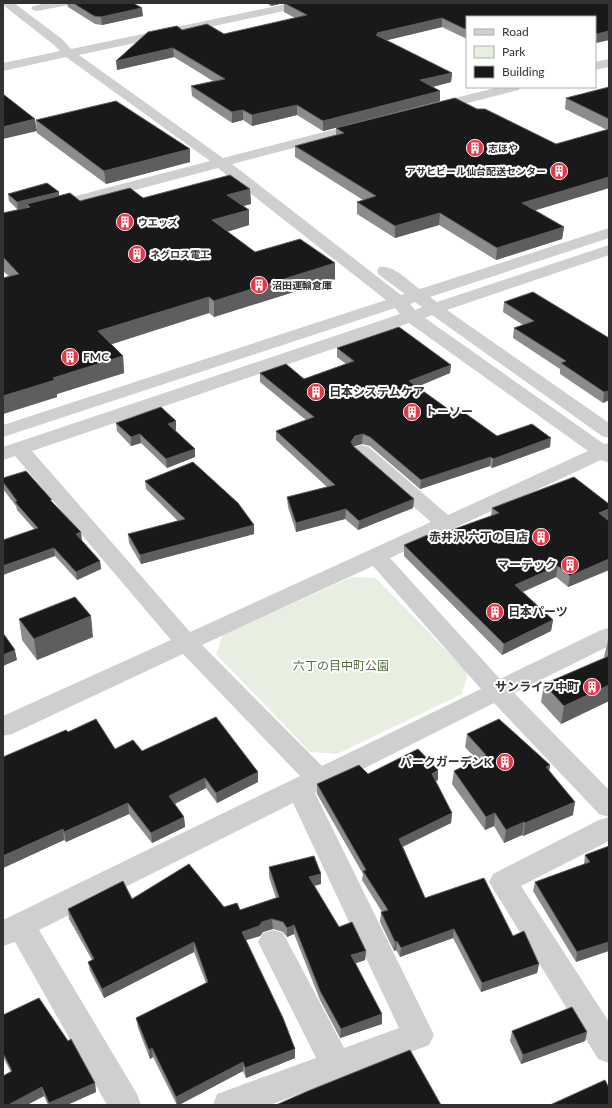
<svg xmlns="http://www.w3.org/2000/svg" width="612" height="1108" font-family="Lato,'Noto Sans JP',sans-serif">
<rect width="100%" height="100%" fill="#fff"/>
<path fill="#e8eee0" d="M352,577L376,578L468,673L462,694L337,754L310,752L216,654L223,635Z"/>
<g fill="none" stroke-linecap="round" stroke-linejoin="round">
<g fill="#cfcfcf" fill-rule="evenodd">
<path d="M3,3H14L62,39L71,49L291,3H313L311,5L307,6L79,55L223,158L366,121L371,122L373,125L371,128L232,164L401,295L405,294L379,275L377,271L379,267C394,264 408,281 420,289L609,228V238L430,297L437,302L609,245V255L447,310L609,423V438L602,436L432,315L425,318L604,444L609,443V463L601,460L390,558L500,679L601,630L609,628V646L514,693L609,790V841L521,886L609,1022V1063L598,1059L489,882L493,874L599,820L609,817L599,814L494,703L315,793L434,1035L429,1045L270,1105H213L217,1094L316,1058L258,942L263,933L273,930L283,933L344,1048L399,1028L293,803L39,930L137,1094L141,1105H107L15,942L3,946V920L300,776L183,654L12,734L3,736V716L171,640L15,456L3,460V447L400,314L395,308L3,437V425L386,300L218,168L3,225V215L210,161L66,57L3,71V63L60,51L54,45L3,5ZM415,302L422,307L415,310L410,304ZM409,323L588,451L448,515L369,447L362,445L355,447L352,451L355,455L431,522L190,632L32,451ZM373,566L481,689L322,766L202,645Z"/>
<path d="M46,3H71L69,5L37,11L33,10L31,8L33,6Z"/>
<path d="M609,59V67L595,70V62Z"/>
<path d="M499,87H520L519,90L432,112L427,111L425,108L427,105Z"/>
</g>
</g>
<g fill="#8c8c8c">
<path d="M67,3H133L143,16L102,25L95,24L68,7Z"/>
<path d="M266,3H284L271,6Z"/>
<path d="M284,3H609V40L595,43V17H467V39L442,27L386,40L452,73L451,82L433,87L440,91V101L323,131L297,115L252,126L243,120L232,123L192,96L191,86L213,81L174,57L117,70L182,30L224,34L295,18L284,12Z"/>
<path d="M609,87V188L535,210L564,227L562,239L496,260L439,225L395,238L357,214V202L363,200L295,157V146L336,135V128L477,109L556,144L607,130L565,109L566,98Z"/>
<path d="M36,120L190,149V162L106,184L37,133Z"/>
<path d="M250,189L251,204L243,206L249,210V225L227,232L255,252L335,263V279L214,317L209,313L111,344L123,356L124,373L57,394V397L3,414V278L9,276L3,271V213L18,210L9,201L8,194L59,196L80,201L143,198Z"/>
<path d="M504,302L609,338V400L603,403L560,374V369L513,338L514,328L523,325L503,312Z"/>
<path d="M337,348L451,365L450,373L417,387L455,414L497,436L550,447L492,468L490,466L420,489L370,446L362,444L355,446H354L414,499L413,508L358,530L345,519L296,532L288,507L287,497L327,487L276,440V431L306,420L260,382V373L304,379L346,364L337,357Z"/>
<path d="M176,421V430H175L195,449V457L167,468L141,443L131,446L117,431L116,423Z"/>
<path d="M3,478L53,503L81,532V540L100,561L101,569L77,580L55,556L34,529L17,510L16,506L3,489Z"/>
<path d="M145,481L254,525V534L141,564L129,543L128,534L178,521L146,489Z"/>
<path d="M492,508L609,519L607,520L609,521V570L568,587L556,577L523,592L553,620L551,631L502,655L404,556V545L449,531L491,516Z"/>
<path d="M19,619L93,637L37,660L22,640Z"/>
<path d="M609,639V701L561,724L541,702L544,684L605,658L604,657L608,640Z"/>
<path d="M68,732L115,749L142,751L258,772V782L217,803L206,788L175,804L184,817L185,827L152,843L129,814L66,842L64,840L3,868V757Z"/>
<path d="M467,734L550,765L549,771L573,815L523,836L522,835L504,843L494,826L485,830L452,784L454,771L477,760L465,747Z"/>
<path d="M368,774L438,780L435,781L452,813L451,823L403,847L425,898L513,936L539,964L537,973L481,992L453,938L400,957L396,950L394,951L380,922L381,912H382L362,880L363,874L317,794V784Z"/>
<path d="M609,846L576,962L533,891L535,882L584,864L585,855Z"/>
<path d="M269,867L321,874V884L314,886L339,927L366,951L365,960L356,963L382,1024L340,1038L320,1000L294,934L287,937L283,932L273,929L263,932L260,936L246,940L295,1058L246,1078L243,1071L179,1105H177L153,1057L150,1059L138,1028L136,1018L206,983L194,952L104,998L90,971L88,962L92,960L69,919L68,909L132,899L224,907L240,910L276,898L269,877Z"/>
<path d="M3,1015L95,1083L96,1092L67,1105H48L44,1096L27,1105H3L11,1072L3,1057Z"/>
<path d="M512,1031L587,1032L585,1041L521,1064L510,1041Z"/>
</g>
<g fill="#5e5e5e">
<path d="M271,3H284L271,6Z"/>
<path d="M142,8L143,16L102,25L101,17Z"/>
<path d="M442,18V27L380,42L376,35L377,33Z"/>
<path d="M609,31V40L596,43L597,34Z"/>
<path d="M173,48L174,57L117,70L116,61Z"/>
<path d="M452,73L451,82L420,90V80Z"/>
<path d="M440,91V101L323,131V121Z"/>
<path d="M297,105V115L252,126V115Z"/>
<path d="M243,110V120L232,123V112Z"/>
<path d="M35,119L37,131L3,139V127Z"/>
<path d="M190,149V162L106,184L104,171Z"/>
<path d="M609,177V188L520,215L522,203Z"/>
<path d="M250,189L251,204L228,210L227,195Z"/>
<path d="M59,192V199L27,204L28,207L18,210L17,202Z"/>
<path d="M249,210V225L213,236L212,220Z"/>
<path d="M440,213L439,225L395,238V226Z"/>
<path d="M564,227L562,239L496,260L497,248Z"/>
<path d="M335,263V279L214,317V301Z"/>
<path d="M209,297V313L100,348L98,331Z"/>
<path d="M123,356L124,373L57,394V397L3,414V396L53,378Z"/>
<path d="M451,365L450,373L409,390V381Z"/>
<path d="M609,391V400L603,403L604,392Z"/>
<path d="M176,421V430L169,433L168,424Z"/>
<path d="M140,434L141,443L131,446V437Z"/>
<path d="M363,434L362,444L355,446L350,451L351,442L355,436Z"/>
<path d="M551,438L550,447L492,468L493,459Z"/>
<path d="M195,449V457L167,468L166,459Z"/>
<path d="M491,457L490,466L420,489L421,480Z"/>
<path d="M414,499L413,508L358,530L359,521Z"/>
<path d="M346,509L345,519L296,532V523Z"/>
<path d="M609,509V519L598,524L599,513Z"/>
<path d="M254,525V534L141,564L140,555Z"/>
<path d="M81,532L82,540L77,542L76,534Z"/>
<path d="M54,548L55,556L3,575V566Z"/>
<path d="M609,559V570L568,587L570,576Z"/>
<path d="M100,561L101,569L77,580L76,572Z"/>
<path d="M558,566L556,577L513,596L515,585Z"/>
<path d="M91,616L93,637L37,660L34,639Z"/>
<path d="M553,620L551,631L502,655L504,644Z"/>
<path d="M15,650L17,660L3,666V655Z"/>
<path d="M609,685V701L561,724L564,706Z"/>
<path d="M550,765L548,778L546,767Z"/>
<path d="M438,770V780L431,783L432,774Z"/>
<path d="M258,772V782L217,803L216,793Z"/>
<path d="M205,778L206,788L170,806L169,796Z"/>
<path d="M575,802L573,815L523,836L525,823Z"/>
<path d="M128,803L129,814L66,842L64,832Z"/>
<path d="M452,813L451,823L399,848V839Z"/>
<path d="M495,813L494,826L485,830L486,817Z"/>
<path d="M184,817L185,827L152,843L151,833Z"/>
<path d="M524,822L522,835L504,843L506,830Z"/>
<path d="M63,829L64,840L3,868V856Z"/>
<path d="M321,874V884L309,887V877Z"/>
<path d="M272,919L273,929L263,932L260,936L243,941L242,932L262,922Z"/>
<path d="M294,925V934L287,937V928Z"/>
<path d="M454,929L453,938L400,957L401,948Z"/>
<path d="M397,941L396,950L394,951L395,942Z"/>
<path d="M194,942V952L104,998L102,989Z"/>
<path d="M609,942V951L576,962L577,952Z"/>
<path d="M366,951L365,960L351,965V955Z"/>
<path d="M539,964L537,973L481,992L482,983Z"/>
<path d="M382,1014V1024L340,1038L341,1029Z"/>
<path d="M587,1032L585,1041L521,1064L523,1055Z"/>
<path d="M152,1048L153,1057L150,1059L149,1050Z"/>
<path d="M295,1049V1058L246,1078L245,1068Z"/>
<path d="M243,1062V1071L179,1105H177L176,1097Z"/>
<path d="M95,1083L96,1092L67,1105H49V1103Z"/>
<path d="M42,1087L44,1096L27,1105H8Z"/>
</g>
<g fill="#191919" stroke="#5e5e5e">
<path d="M73,3H133L142,8L101,17L94,16Z"/>
<path d="M284,3H609V31L597,34L595,33V17H557L554,16L553,17H467V30L442,18L377,33L380,34L376,35L452,73L420,80L440,91L323,121L297,105L252,115L243,110L232,112L191,86L225,79L173,48L116,61L148,32L177,26L182,30L207,24L224,34L307,15Z"/>
<path d="M609,87V119L566,98Z"/>
<path d="M3,94L35,119L3,127Z"/>
<path d="M455,98L477,109H485L556,144L609,129V177L522,203L564,227L497,248L440,213L395,226L357,202L376,196L295,146L344,133L336,128Z"/>
<path d="M116,101L190,149L104,171L36,120Z"/>
<path d="M230,175L250,189L227,195L249,210L212,220L255,252L300,239L335,263L214,301L209,297L98,331L123,356L53,378L55,380L3,396V278L19,274L3,257V213L30,207L27,204L70,193L80,201L130,188L143,198Z"/>
<path d="M47,183L59,192L17,202L8,194Z"/>
<path d="M533,292L609,338V391L604,392L561,363L566,361L514,328L534,321L504,302Z"/>
<path d="M399,327L451,365L409,381L455,414L462,411L497,436L532,424L551,438L493,459L491,457L421,480L370,437L363,434L355,436L351,442L354,447L414,499L359,521L346,509L296,523L287,497L335,485L276,431L314,417L260,373L286,364L304,379L354,361L337,348Z"/>
<path d="M161,407L176,421L168,424L195,449L166,459L140,434L131,437L116,423Z"/>
<path d="M193,462L238,503L254,525L140,555L128,534L185,519L145,481Z"/>
<path d="M26,471L52,500H50L81,532L76,534L100,561L76,572L54,548L3,566V540L38,528L15,502L17,501L3,482V478Z"/>
<path d="M574,477L609,504V509L599,513L609,521V559L570,576L558,566L515,585L553,620L504,644L404,545L432,533L434,535L449,531L499,513L492,508Z"/>
<path d="M75,597L91,616L34,639L19,619Z"/>
<path d="M3,633L15,650L3,655Z"/>
<path d="M609,656V685L564,706L544,684Z"/>
<path d="M216,717L258,772L216,793L205,778L169,796L184,817L151,833L128,803L64,832L63,829L3,856V757L66,730L68,732L96,719L115,749L133,740L142,751Z"/>
<path d="M499,719L550,765L546,767L575,802L525,823L524,822L506,830L495,813L486,817L454,771L486,755L467,734Z"/>
<path d="M418,749L438,770L432,774L452,813L399,839L425,898L484,878L513,936L524,931L539,964L482,983L454,929L401,948L397,941L395,942L381,912L388,910L363,871L366,870L317,784L359,765L368,774Z"/>
<path d="M609,846V942L577,952L535,882L590,862L585,855Z"/>
<path d="M314,856L321,874L309,877L339,927L352,922L366,951L351,955L382,1014L341,1029L320,991L294,925L287,928L283,922L272,919L262,922L259,926L242,932L283,1018L295,1049L245,1068L243,1062L176,1097L152,1048L149,1050L136,1018L208,982L194,942L102,989L88,962L94,959L68,909L123,881L132,899L189,864L224,907L237,903L240,910L279,897L269,867Z"/>
<path d="M39,998L68,1041L71,1039L95,1083L49,1103L42,1087L8,1105H3V1076L12,1071L3,1053V1015Z"/>
<path d="M572,1007L587,1032L523,1055L512,1031Z"/>
<path d="M410,1050L441,1105H276L308,1091Z"/>
<path d="M605,1080L609,1088V1105H550Z"/>
</g>
<defs>
<symbol id="building-disc" viewBox="-11 -11 22 22"><circle r="9.5" fill="#e63647" stroke="#fff"/><path d="M-4-6H4V6H1V3H-1V6H-4ZM-2.5-4.3h1.7v1.8h-1.7ZM.8-4.3h1.7v1.8H.8ZM-2.5-1h1.7V.8h-1.7ZM.8-1h1.7V.8H.8Z" fill="#fff"/></symbol>
</defs>
<g fill-rule="evenodd">
<use href="#building-disc" x="465" y="138" width="20" height="20"/>
<use href="#building-disc" x="549" y="161" width="20" height="20"/>
<use href="#building-disc" x="115" y="212" width="20" height="20"/>
<use href="#building-disc" x="127" y="244" width="20" height="20"/>
<use href="#building-disc" x="249" y="275" width="20" height="20"/>
<use href="#building-disc" x="60" y="347" width="20" height="20"/>
<use href="#building-disc" x="306" y="382" width="20" height="20"/>
<use href="#building-disc" x="402" y="402" width="20" height="20"/>
<use href="#building-disc" x="531" y="527" width="20" height="20"/>
<use href="#building-disc" x="560" y="555" width="20" height="20"/>
<use href="#building-disc" x="485" y="602" width="20" height="20"/>
<use href="#building-disc" x="582" y="677" width="20" height="20"/>
<use href="#building-disc" x="495" y="752" width="20" height="20"/>
</g>
<g text-anchor="middle" stroke-width="4" stroke-linejoin="round" paint-order="stroke">
<g font-size="10" font-weight="bold" fill="#323232" stroke="#fff" text-anchor="start">
<text x="488" y="152">志ほや</text>
<text x="546" y="175" text-anchor="end">アサヒビール仙台配送センター</text>
<text x="138" y="226">ウエッズ</text>
<text x="150" y="258">ネグロス電工</text>
<text x="272" y="289">沼田運輸倉庫</text>
</g>
<g font-size="12" font-weight="bold" fill="#323232" stroke="#fff" text-anchor="start">
<text x="83" y="361">FMC</text>
<text x="329" y="396">日本システムケア</text>
<text x="425" y="416">トーソー</text>
<text x="528" y="541" text-anchor="end">赤井沢 六丁の目店</text>
<text x="557" y="569" text-anchor="end">マーテック</text>
<text x="508" y="616">日本パーツ</text>
<text x="579" y="691" text-anchor="end">サンライフ中町</text>
<text x="492" y="766" text-anchor="end">パークガーデンK</text>
</g>
<g font-size="12" fill="#566e3e" stroke="#fff">
<text x="341" y="670">六丁の目中町公園</text>
</g>
</g>
<rect width="612" height="1108" fill="none" stroke="#323232" stroke-width="8"/>
<rect x="466" y="16" width="130" height="72" fill="#ffffff" stroke="#adadad"/>
<rect x="474" y="29" width="20" height="6" fill="#cfcfcf" stroke="#adadad"/>
<text x="502" y="36" font-size="12" fill="#323232">Road</text>
<rect x="474" y="46" width="20" height="12" fill="#e8eee0" stroke="#adadad"/>
<text x="502" y="56" font-size="12" fill="#323232">Park</text>
<rect x="474" y="66" width="20" height="12" fill="#191919" stroke="#adadad"/>
<text x="502" y="76" font-size="12" fill="#323232">Building</text>
</svg>
